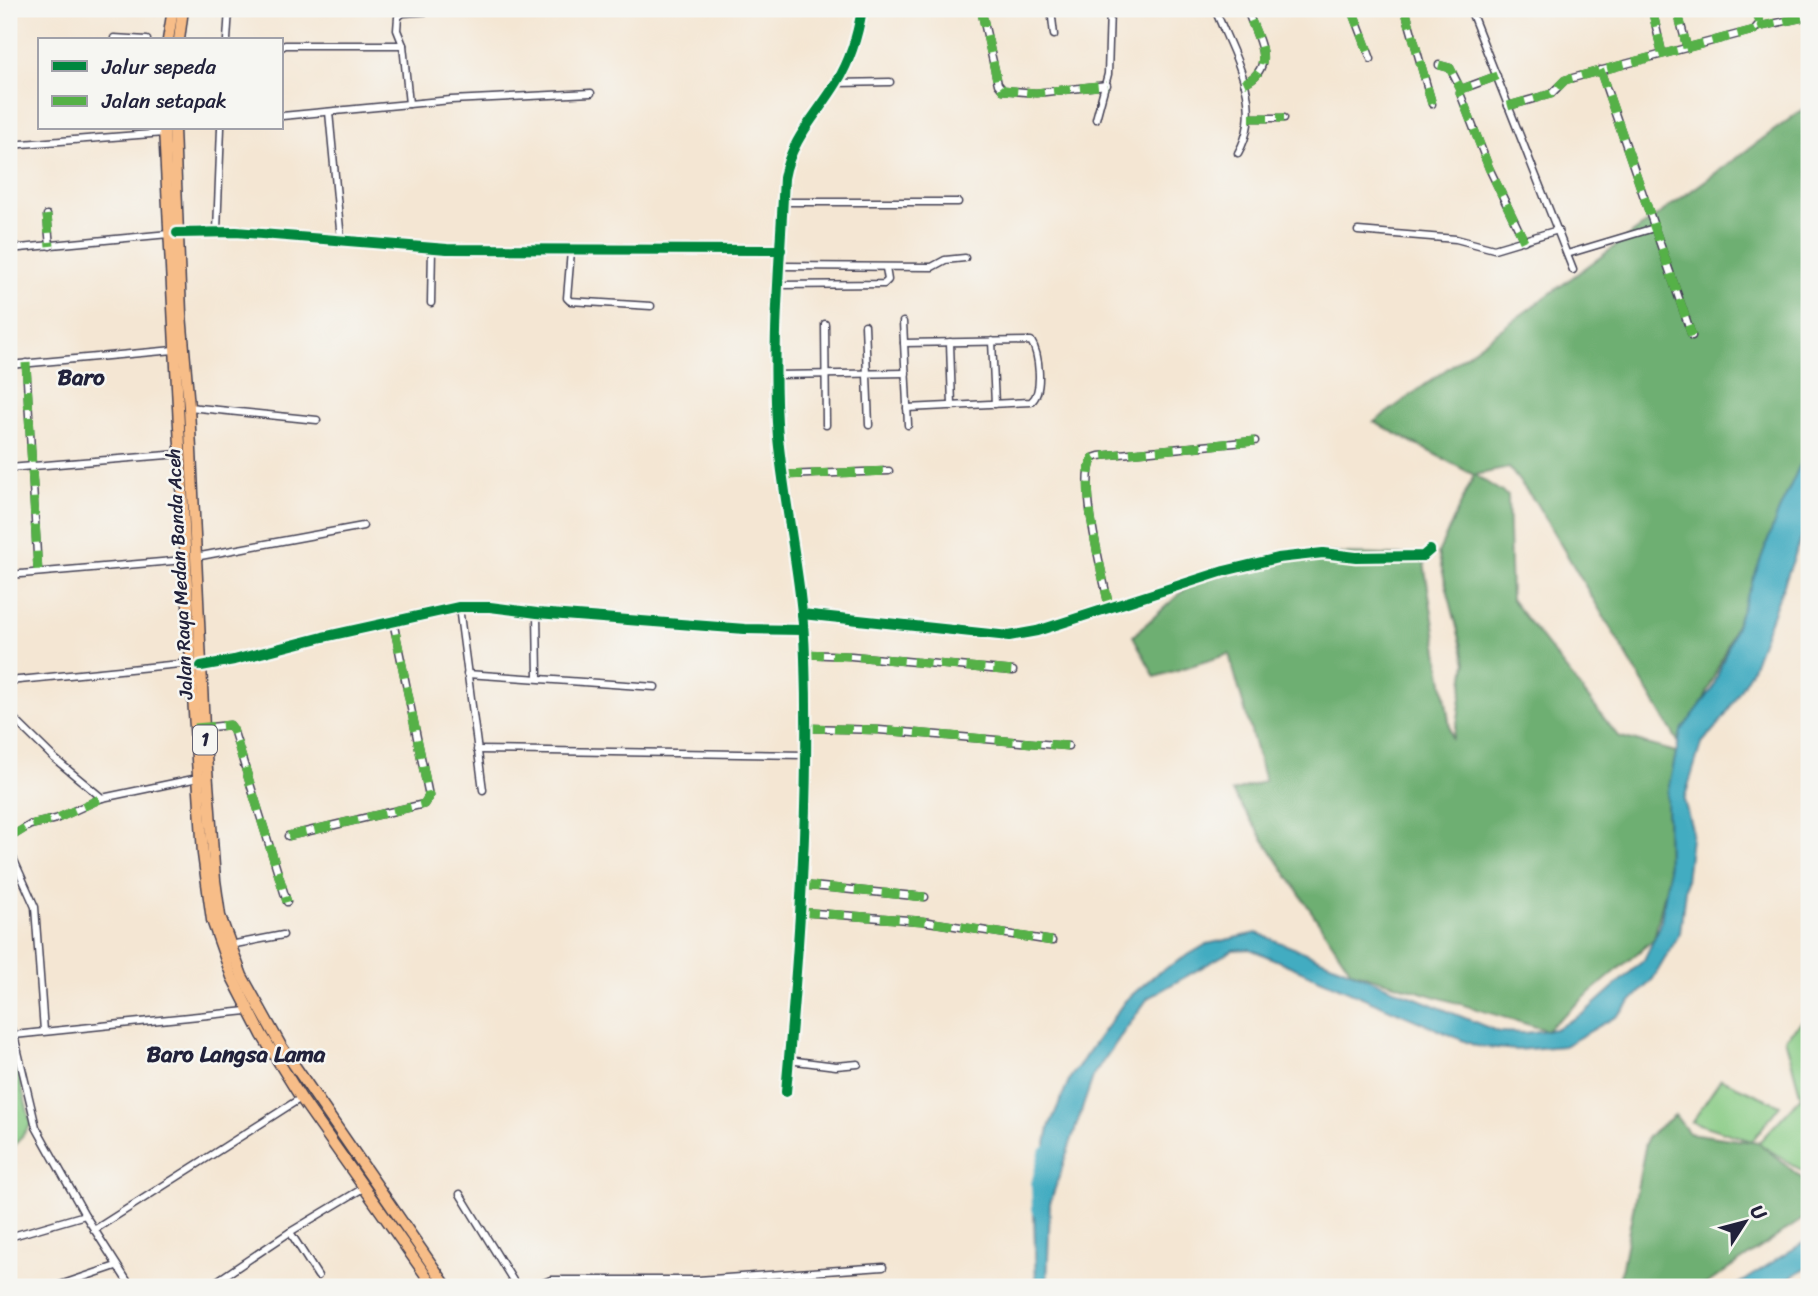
<svg xmlns="http://www.w3.org/2000/svg" width="1818" height="1296" font-family="Sriracha,sans-serif">
<rect width="100%" height="100%" fill="#f6f6f2"/>
<filter id="ink" filterUnits="userSpaceOnUse"><feTurbulence type="fractalNoise" baseFrequency=".0143" numOctaves="2"/><feDisplacementMap in="SourceGraphic" scale="14" xChannelSelector="R" yChannelSelector="G"/><feConvolveMatrix kernelMatrix="1 2 1 2 8 2 1 2 1" color-interpolation-filters="sRGB"/></filter>
<filter id="wash" filterUnits="userSpaceOnUse"><feTurbulence type="fractalNoise" baseFrequency=".00686" numOctaves="4" result="noise"/><feDisplacementMap in="SourceGraphic" scale="28" xChannelSelector="R" yChannelSelector="G"/><feGaussianBlur stdDeviation="1.57" result="paint"/><feColorMatrix in="noise" values="0 0 0 0 0 0 0 0 0 0 0 0 0 0 0 0 0 1.4 0 .05"/><feComposite in="paint" operator="in"/></filter>
<g filter="url(#wash)">
<rect width="100%" height="100%" fill="#f4e6d3"/>
<g fill="#88cb84" stroke="#557660" stroke-width="2">
<path d="M1809,1015V1103L1805,1101L1809,1105V1175L1758,1143L1801,1097L1785,1038Z"/>
<path d="M14,1058L31,1124L9,1153V1059Z"/>
<path d="M1721,1079L1780,1105L1752,1141L1692,1122Z"/>
</g>
<g fill="#6eaf72" stroke="#486856" stroke-width="2">
<path d="M1809,105V452L1683,750L1536,503L1509,468L1475,475L1508,496L1511,599L1618,736L1676,752L1667,808L1668,878L1654,939L1546,1030L1351,971L1232,792L1265,781L1229,654L1155,677L1133,636L1195,580L1307,553L1423,556L1452,740L1458,719L1466,663L1438,553L1474,475L1374,422Z"/>
<path d="M1675,1115L1689,1133L1759,1143L1809,1184V1215L1702,1287H1618L1647,1137Z"/>
</g>
<g fill="#42acc1" stroke="#32677e" stroke-width="2">
<path d="M1809,445V518L1751,671L1723,719L1701,744L1684,800L1692,829L1680,933L1653,979L1617,1016L1564,1046L1516,1050L1476,1046L1250,949L1233,950L1148,998L1094,1074L1050,1203L1047,1287H1036L1034,1210L1049,1127L1070,1078L1125,1001L1156,974L1207,944L1257,933L1499,1032L1525,1033L1555,1029L1583,1014L1644,960L1660,926L1668,878L1667,794L1681,731L1712,690L1778,513Z"/>
<path d="M1809,1239V1266L1774,1287H1734Z"/>
</g>
<g fill="none" stroke-linecap="round" stroke-linejoin="round">
<path stroke="#42acc1" stroke-width="14" d="M1039,1209L1038,1184L1046,1153"/>
</g>
</g>
<g filter="url(#ink)">
<g fill="none" stroke-linecap="round" stroke-linejoin="round">
<defs>
<g id="minor">
<path d="M981,9L998,84L1003,90L1036,93L1107,85"/>
<path d="M1051,9L1054,35"/>
<path d="M1215,9C1233,55 1266,105 1238,153"/>
<path d="M1352,9L1371,59"/>
<path d="M1405,9L1432,104"/>
<path d="M1470,9L1573,270"/>
<path d="M1652,9L1662,53"/>
<path d="M1677,9L1687,48"/>
<path d="M1758,27L1809,16"/>
<path d="M114,38L147,40"/>
<path d="M227,40L229,9"/>
<path d="M282,47L285,45H403"/>
<path d="M1439,65L1450,68L1461,90"/>
<path d="M1600,70L1692,336"/>
<path d="M1497,76L1462,89L1460,93L1489,168L1524,241"/>
<path d="M837,83L890,82"/>
<path d="M1244,83C1277,68 1258,40 1249,15"/>
<path d="M409,104L403,45L397,30L398,17L403,13L467,9"/>
<path d="M1508,106L1551,94L1565,80L1754,30L1760,23L1756,9"/>
<path d="M329,112L341,240"/>
<path d="M282,116L451,100L591,93"/>
<path d="M1250,118H1284"/>
<path d="M1096,119L1108,74L1110,9"/>
<path d="M9,145L164,133"/>
<path d="M783,202H958"/>
<path d="M10,203L13,249"/>
<path d="M47,215L50,246"/>
<path d="M217,231L221,128"/>
<path d="M1358,231L1456,239L1494,249L1558,230"/>
<path d="M177,233L236,232L447,249L781,250"/>
<path d="M9,249L169,234"/>
<path d="M571,251L567,298L570,301L651,306"/>
<path d="M1567,254L1654,228"/>
<path d="M780,266L932,267L945,260L965,258"/>
<path d="M779,285L884,284L888,280L886,268"/>
<path d="M431,303L432,248"/>
<path d="M903,322L908,425"/>
<path d="M825,324L826,425"/>
<path d="M865,325L869,425"/>
<path d="M992,341L995,404"/>
<path d="M950,342L952,406"/>
<path d="M904,343L1031,341C1039,353 1044,392 1031,402L907,408"/>
<path d="M26,363L38,572"/>
<path d="M9,365L174,350"/>
<path d="M776,375L906,373"/>
<path d="M189,407L317,420"/>
<path d="M9,468L180,454"/>
<path d="M784,475L889,471"/>
<path d="M195,557L363,526"/>
<path d="M9,575L185,560"/>
<path d="M459,607L483,790"/>
<path d="M1109,607C1103,574 1078,485 1093,458L1099,456L1255,441"/>
<path d="M537,613L538,678"/>
<path d="M802,614L1009,636L1037,631L1224,571L1278,558L1323,553L1356,557L1423,556L1430,550"/>
<path d="M805,654L851,656L1013,671"/>
<path d="M201,666L234,660L323,637L459,607H490L537,613L745,629L803,630"/>
<path d="M467,674L655,687"/>
<path d="M9,681L190,663"/>
<path d="M9,714L55,759L102,798L198,778"/>
<path d="M201,728L230,725L233,729L287,902"/>
<path d="M807,728L879,730L1068,746"/>
<path d="M477,750L806,755"/>
<path d="M288,836L424,804L429,796L393,621"/>
<path d="M9,838L30,825L56,819L102,798"/>
<path d="M9,849L35,907L44,1031"/>
<path d="M801,885L925,897"/>
<path d="M800,912L922,921L1052,941"/>
<path d="M230,945L283,935"/>
<path d="M9,1025L14,1035L36,1127L85,1215L131,1287"/>
<path d="M14,1035L247,1011"/>
<path d="M788,1060L836,1066L858,1064"/>
<path d="M786,1092C799,948 810,803 805,658C803,584 785,511 778,437C771,352 780,263 784,178C791,139 818,114 837,82C851,59 858,34 862,9"/>
<path d="M460,1194L517,1287"/>
<path d="M94,1230L301,1098"/>
<path d="M290,1232L318,1276"/>
<path d="M9,1237L85,1215"/>
<path d="M54,1287L116,1266"/>
<path d="M208,1287L290,1232L365,1187"/>
<path d="M534,1287L551,1280H698L883,1267"/>
</g>
<g id="trunk">
<path d="M168,40L173,9"/>
<path d="M179,40L183,9"/>
<path d="M164,128L191,665L203,854L212,920L232,977L262,1035L301,1098L434,1287"/>
<path d="M174,128L181,314L189,407L204,728L215,880L220,916L242,976L281,1046L447,1287"/>
</g>
</defs>
<use href="#minor" stroke="#423f52" stroke-width="9"/>
<use href="#trunk" stroke="#423f52" stroke-width="13"/>
<use href="#minor" stroke="#fff" stroke-width="6"/>
<use href="#trunk" stroke="#f7bd88" stroke-width="10"/>
<g stroke="#55b146" stroke-width="9" stroke-dasharray="18 9" stroke-linecap="butt">
<path d="M981,9L998,84L1003,90L1036,93L1107,85"/>
<path d="M1352,9L1371,59"/>
<path d="M1405,9L1432,104"/>
<path d="M1652,9L1662,53"/>
<path d="M1677,9L1687,48"/>
<path d="M1758,27L1809,16"/>
<path d="M1439,65L1450,68L1461,90"/>
<path d="M1600,70L1692,336"/>
<path d="M1497,76L1462,89L1460,93L1489,168L1524,241"/>
<path d="M1244,83C1277,68 1258,40 1249,15"/>
<path d="M1508,106L1551,94L1565,80L1754,30L1760,23L1756,9"/>
<path d="M1250,118H1284"/>
<path d="M10,203L13,249"/>
<path d="M47,215L50,246"/>
<path d="M26,363L38,572"/>
<path d="M784,475L889,471"/>
<path d="M1109,607C1103,574 1078,485 1093,458L1099,456L1255,441"/>
<path d="M805,654L851,656L1013,671"/>
<path d="M195,728L230,725L233,729L287,902"/>
<path d="M807,728L879,730L1068,746"/>
<path d="M288,836L424,804L429,796L393,621"/>
<path d="M9,838L30,825L56,819L102,798"/>
<path d="M801,885L925,897"/>
<path d="M800,912L922,921L1052,941"/>
<path d="M698,1280V1287"/>
</g>
<defs>
<g id="cycleway">
<path d="M177,233L236,232L447,249L781,250"/>
<path d="M802,614L1009,636L1037,631L1224,571L1278,558L1323,553L1356,557L1423,556L1430,550"/>
<path d="M201,666L234,660L323,637L459,607H490L537,613L745,629L803,630"/>
<path d="M786,1092C799,948 810,803 805,658C803,584 785,511 778,437C771,352 780,263 784,178C791,139 818,114 837,82C851,59 858,34 862,9"/>
</g>
</defs>
<use href="#cycleway" stroke="#f6f6f2" stroke-width="15"/>
<use href="#cycleway" stroke="#00873e" stroke-width="10"/>
</g>
</g>
<g text-anchor="middle" stroke-width="5" stroke-linejoin="round" paint-order="stroke">
<rect fill="#f6f6f2" stroke="#626272" stroke-width="2" x="193" y="725.5" width="24" height="29" rx="5"/>
<g font-size="18" font-weight="bold" fill="#22223b">
<text x="205" y="746">1</text>
</g>
<g font-size="19" fill="#22223b" stroke="#f6f6f2">
<text transform="translate(179 574) rotate(-93)" y="7">Jalan Raya Medan Banda Aceh</text>
</g>
<g font-size="23" font-weight="bold" fill="#22223b" stroke="#f6f6f2">
<text x="81" y="385">Baro</text>
<text x="236" y="1062">Baro Langsa Lama</text>
</g>
</g>
<rect width="1818" height="1296" fill="none" stroke="#f6f6f2" stroke-width="35"/>
<rect x="38" y="38" width="245" height="91" fill="#f6f6f2" stroke="#a1a1a9" stroke-width="2"/>
<rect x="52" y="61" width="35" height="10" fill="#00873e" stroke="#a1a1a9" stroke-width="2"/>
<text x="102" y="74" font-size="21" fill="#22223b">Jalur sepeda</text>
<rect x="52" y="96" width="35" height="10" fill="#55b146" stroke="#a1a1a9" stroke-width="2"/>
<text x="102" y="108" font-size="21" fill="#22223b">Jalan setapak</text>
<g transform="translate(1745 1222) rotate(54)" stroke="#f6f6f2" stroke-width="5" paint-order="stroke">
<path d="M0-5L12 26L0 18L-12 26Z" fill="#22223b"/>
<text y="-10" font-size="19" font-weight="bold" text-anchor="middle" fill="#22223b">U</text>
</g>
</svg>
